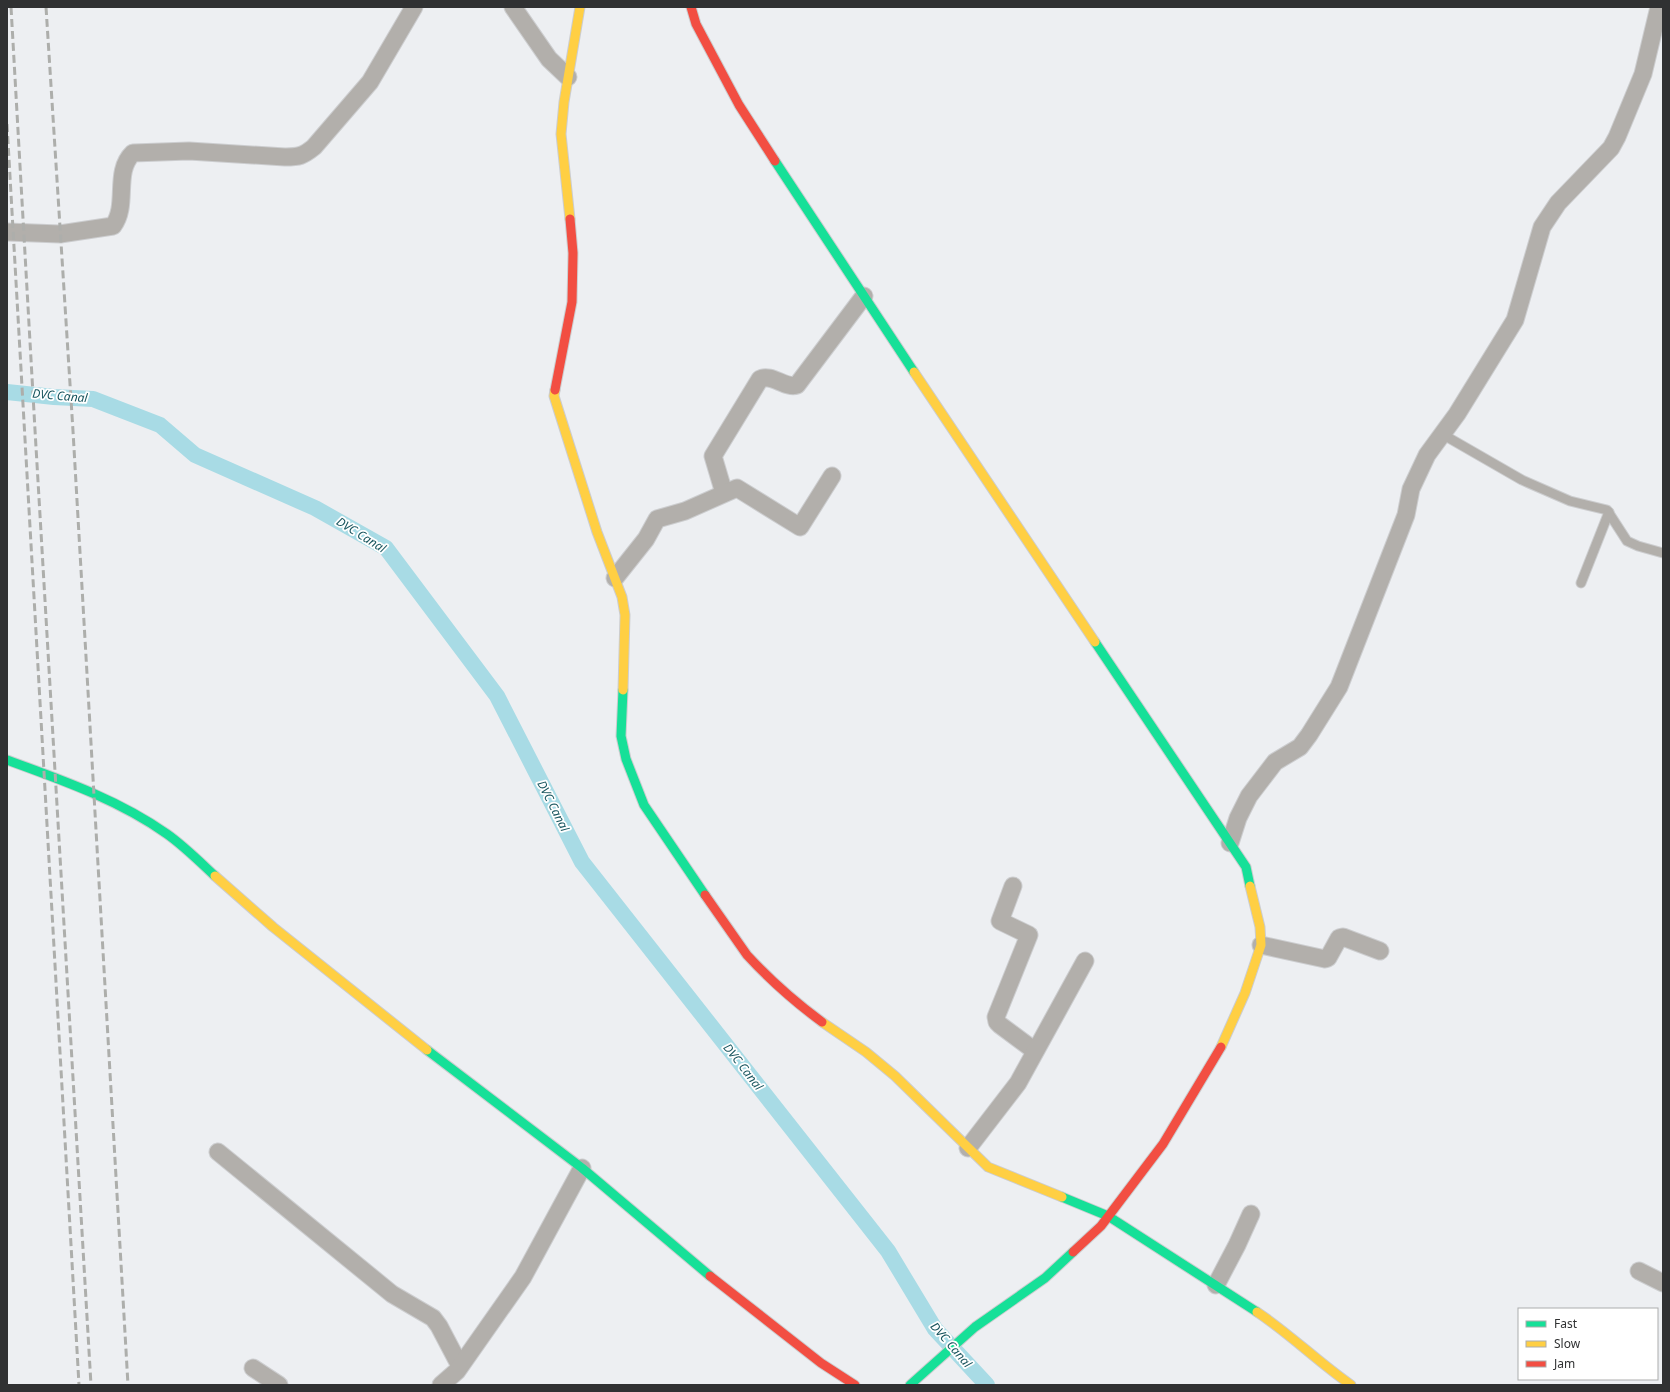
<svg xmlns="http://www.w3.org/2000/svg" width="1670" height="1392" font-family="'Noto Sans',sans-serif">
<rect width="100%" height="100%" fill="#edeff2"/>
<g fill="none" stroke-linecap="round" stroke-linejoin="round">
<path stroke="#a8dbe5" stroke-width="16" d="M7,392L54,397L93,399L160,425L195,455L315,508L386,548L497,696L582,862L888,1251L935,1329L987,1385"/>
<defs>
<g id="lane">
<path d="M1442,434L1522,480L1570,501L1607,510L1627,541L1638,546L1663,553"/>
<path d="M1581,583L1609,512"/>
</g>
<g id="street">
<path d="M513,7L549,59L568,77"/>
<path d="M7,232L60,234L113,226C129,205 113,172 133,153L189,151L285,157C299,157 303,156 314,147L370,82L414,7"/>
<path d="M724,493L713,456L760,379C771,373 786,389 797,385L864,296"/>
<path d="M615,578L646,539L657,519L685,511L737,488L800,527L832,476"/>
<path d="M1230,843L1238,818L1249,796L1275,762L1300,747L1309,735L1339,687L1406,515L1411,489L1427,455L1457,414L1515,320L1542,227L1558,203L1611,148L1617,137L1643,74L1659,7"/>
<path d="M1013,886L1000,921L1029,935L996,1017L997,1022L1000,1025L1035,1051"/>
<path d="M1261,945L1325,959L1328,958L1339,938L1343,937L1380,951"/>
<path d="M968,1148L1018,1083L1085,961"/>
<path d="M218,1152L392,1294L433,1318L439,1326L460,1366"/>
<path d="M1639,1271L1663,1283"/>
<path d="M1216,1285L1237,1245L1251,1214"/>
<path d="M253,1368L279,1385"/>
<path d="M441,1385L457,1371L523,1277L582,1168"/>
</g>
<g id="fast">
<path d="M775,161L914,372"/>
<path d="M1095,642L1246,867L1250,886"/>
<path d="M623,690L621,736L626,759L644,805L705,895"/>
<path d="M7,760C62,780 119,800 167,834C184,846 200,862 215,876"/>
<path d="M427,1050L582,1168L710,1276"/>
<path d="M1062,1197L1108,1216L1257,1312"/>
<path d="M910,1385L975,1327L1045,1278L1073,1252"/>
</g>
<g id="slow">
<path d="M570,219L561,134L564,102L580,7"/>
<path d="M914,372L1095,642"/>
<path d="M555,390L554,396L597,532L622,597L625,615L623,690"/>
<path d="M215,876L273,927L427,1050"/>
<path d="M822,1022L866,1052L895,1076L988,1167L1062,1197"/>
<path d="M1221,1047L1245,993L1261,945L1260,927L1250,886"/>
<path d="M1257,1312C1290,1334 1318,1362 1351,1385"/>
</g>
<g id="jam">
<path d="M691,7L696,24L739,105L775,161"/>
<path d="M555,390L572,302L573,253L570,219"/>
<path d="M705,895L747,955C770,980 795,1002 822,1022"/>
<path d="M1073,1252L1101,1226L1163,1144L1221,1047"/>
<path d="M710,1276L821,1363L855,1385"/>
</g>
</defs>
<use href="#lane" stroke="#cccdcf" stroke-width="11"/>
<use href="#street" stroke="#cccdcf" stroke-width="19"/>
<use href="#fast" stroke="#cccdcf" stroke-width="11"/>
<use href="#slow" stroke="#cccdcf" stroke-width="11"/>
<use href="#jam" stroke="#cccdcf" stroke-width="11"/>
<use href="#lane" stroke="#b2afab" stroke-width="9"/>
<use href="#street" stroke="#b2afab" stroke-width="17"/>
<use href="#fast" stroke="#16e098" stroke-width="9"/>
<use href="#slow" stroke="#ffcf43" stroke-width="9"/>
<use href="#jam" stroke="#f24e42" stroke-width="9"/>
<g stroke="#adaeab" stroke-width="3" stroke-dasharray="8 4" stroke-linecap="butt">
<path d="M11,7L35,430L91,1385"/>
<path d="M46,7L73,431L128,1385"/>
<path d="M7,124L79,1385"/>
</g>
</g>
<g text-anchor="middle" stroke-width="3.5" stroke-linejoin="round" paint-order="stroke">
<g font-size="12" font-style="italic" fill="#18555e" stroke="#fff">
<text transform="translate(60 396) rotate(5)" y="4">DVC Canal</text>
<text transform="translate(361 535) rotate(32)" y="4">DVC Canal</text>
<text transform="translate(553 806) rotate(63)" y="4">DVC Canal</text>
<text transform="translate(743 1067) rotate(52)" y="4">DVC Canal</text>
<text transform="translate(951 1345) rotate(49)" y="4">DVC Canal</text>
</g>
</g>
<rect width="1670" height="1392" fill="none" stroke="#303132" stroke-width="16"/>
<rect x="1518" y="1308" width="140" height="72" fill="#ffffff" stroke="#acadad"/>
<rect x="1526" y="1321" width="20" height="6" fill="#16e098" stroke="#acadad"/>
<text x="1554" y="1328" font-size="12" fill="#303132">Fast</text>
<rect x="1526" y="1341" width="20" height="6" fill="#ffcf43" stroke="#acadad"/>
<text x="1554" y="1348" font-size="12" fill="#303132">Slow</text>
<rect x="1526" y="1361" width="20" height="6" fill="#f24e42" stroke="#acadad"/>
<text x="1554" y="1368" font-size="12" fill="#303132">Jam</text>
</svg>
